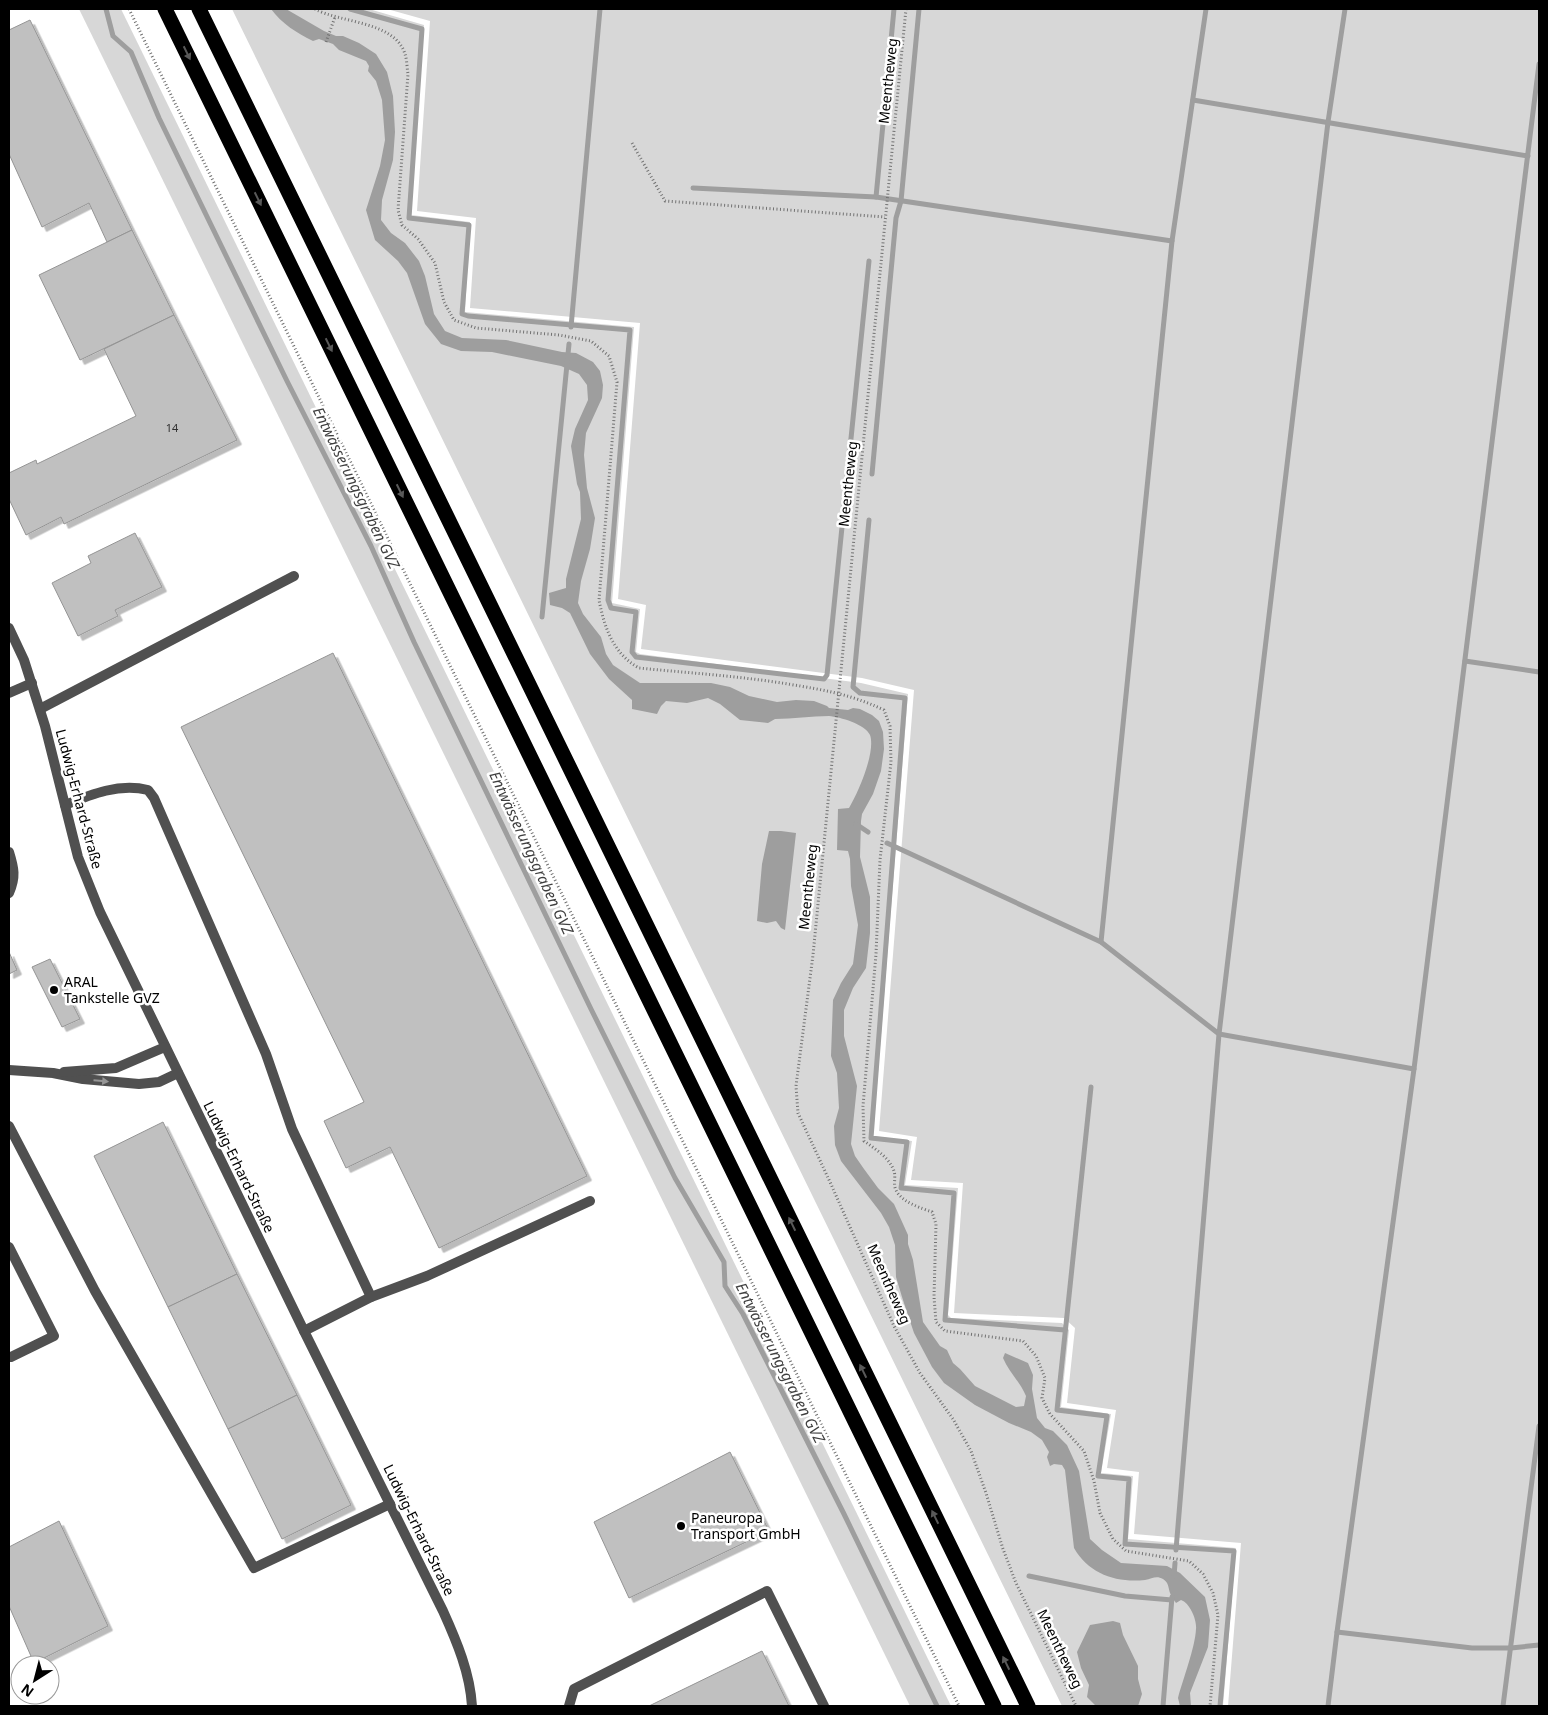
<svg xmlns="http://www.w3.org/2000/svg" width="1548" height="1715" font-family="'Noto Sans',sans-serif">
<defs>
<filter id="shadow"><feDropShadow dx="4.5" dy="4.5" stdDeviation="0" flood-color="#0004"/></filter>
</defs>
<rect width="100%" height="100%" fill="#fff"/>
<g fill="#d7d7d7">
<path d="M79,9H121L951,1706H910Z"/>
<path d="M232,9H369L424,25L411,215L470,222L465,312L634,327L612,603L640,609L636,652L640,654L861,683L908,694L873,1136L912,1141L905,1185L958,1188L948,1315L951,1318L1062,1323L1069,1330L1061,1407L1111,1414L1101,1473L1133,1476L1128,1539L1236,1548L1223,1706H1062Z"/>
<path d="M387,9H1539V1706H1228L1241,1543L1134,1534L1139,1472L1107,1468L1116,1410L1067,1403L1075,1328L1064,1318L954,1313L963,1183L911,1180L917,1137L879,1131L914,690L862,678L641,649L646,605L618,599L640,323L470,308L476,218L417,211L430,21Z"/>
</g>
<g fill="#9e9e9e">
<path d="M271,9H286L324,31L336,36H343L359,43L376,54L387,72L393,96L395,132L393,160L382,200L381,220L391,233L405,243L419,261L425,276L434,314L445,331L462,338L506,340L562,352L576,353L593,362L600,371L603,385L602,398L586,433L584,455L587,488L595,518L590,549L581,581L578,603L583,614L601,637L606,654L613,665L640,683H711L730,687L749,696L777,702L796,700L814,701L827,706L829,708L848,710L853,708L860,709L872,715L879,721L883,732L884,749L881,771L873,794L862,814L861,821L860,857L870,897V933L866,968L853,988L844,1010V1036L857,1086L851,1144L855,1156L864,1169L878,1188L894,1204L908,1235V1244L913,1260L923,1322L940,1346L947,1350L953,1363L960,1369L975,1386L1016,1407L1024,1406L1026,1396C1020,1382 1009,1372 1003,1358L1005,1353L1028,1363L1033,1375L1032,1389L1037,1418L1045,1428L1053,1431L1067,1445L1079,1471L1090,1539L1102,1550L1121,1563L1167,1566L1180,1573L1205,1597L1210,1620L1208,1647L1190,1693L1191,1706H1180L1178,1698C1183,1679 1195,1648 1196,1629C1197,1620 1190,1603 1181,1600L1176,1603C1174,1600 1171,1596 1170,1593C1168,1587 1169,1583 1163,1579C1156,1575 1152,1579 1145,1580C1116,1583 1089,1574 1074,1548L1065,1470L1062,1465L1054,1464L1050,1466L1047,1457L1049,1452L1042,1440L1031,1432L1009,1423L975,1405L944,1383L932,1367L914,1333L902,1297L896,1277L895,1245L889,1227L881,1213L841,1161L835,1145L834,1126L839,1108L837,1073L831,1056L833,1000L841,983L853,964L858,925L851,886L850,859L848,851L837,850L838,809L849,808C858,793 876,752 870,735C865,724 840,717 829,716C811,716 793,719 775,719L768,723L740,720L720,704L708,698L687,703L666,701L661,706L657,714L632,709V700L609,679L590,654L570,613L562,608L550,605L549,593L566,588V579L581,519L580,492L577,484L571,446L575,429L588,400L587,385L579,374L561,366L492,352L461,351L441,344L425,324L407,273L398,261L375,240L366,210L380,166L385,140L382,100L376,81L368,71L369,66L366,61L339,50L333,44L319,39L313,41C297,33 282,24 271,9Z"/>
<path d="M769,831H781L796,833L785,930L781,928L776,921L767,923L757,921L762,864Z"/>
<path d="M1113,1621L1120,1623L1123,1635L1138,1666V1679L1142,1694L1138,1706H1096L1087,1697L1089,1685L1081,1668L1077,1652L1090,1625Z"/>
</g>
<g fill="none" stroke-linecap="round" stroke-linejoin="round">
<g stroke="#9e9e9e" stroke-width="5">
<path d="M106,9L113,36L131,52L159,118L287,381L371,546L414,642L591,1009L675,1178L724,1262L725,1286L743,1314L844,1514L937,1706"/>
<path d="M350,9L422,29L409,218L469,225L462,314L468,316L630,330L608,600L611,608L636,612L632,652L636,657L824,679L827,675L869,261"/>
<path d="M1193,100L1528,156"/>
<path d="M693,188L876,197L1172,241"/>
<path d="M876,197L894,9"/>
<path d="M571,327L600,9"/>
<path d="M872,474L896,218L901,201L919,9"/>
<path d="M869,520L853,687L860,693L905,698L871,1138L907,1142L901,1188L954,1193L945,1320L1065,1330"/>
<path d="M542,617L569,344"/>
<path d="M1465,661L1539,672"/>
<path d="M856,824L868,832"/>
<path d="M887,843L1101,942L1219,1034L1414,1069L1539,64"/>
<path d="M1101,942L1172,241L1206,9"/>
<path d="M1091,1087L1057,1410L1107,1416L1098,1476L1129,1479L1125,1544L1234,1551L1220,1706"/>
<path d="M1176,1550L1219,1034L1328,122L1345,9"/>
<path d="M1029,1576L1125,1596L1172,1600"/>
<path d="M1174,1576L1175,1563"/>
<path d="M1337,1632L1472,1648H1511L1539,1645"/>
<path d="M1163,1706L1172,1597"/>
<path d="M1328,1706L1337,1632L1414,1069"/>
<path d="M1503,1706L1539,1426"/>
</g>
</g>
<g fill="#c0c0c0" stroke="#949494" filter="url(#shadow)">
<path d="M30,20L132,230L107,242L89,203L42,227L9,154V30Z"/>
<path d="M132,230L174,315L80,360L39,275Z"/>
<path d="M174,315L237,440L64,524L61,517L26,535L9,499V473L36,460L37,464L136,416L104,349Z"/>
<path d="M135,533L162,587L115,610L118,616L78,636L52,583L91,563L88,556Z"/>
<path d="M333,653L587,1176L439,1248L390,1147L346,1168L324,1121L364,1102L181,727Z"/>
<path d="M9,952L17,970L9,974Z"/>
<path d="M50,959L80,1019L62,1027L32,967Z"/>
<path d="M163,1122L237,1274L168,1307L94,1156Z"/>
<path d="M237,1274L297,1395L228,1429L168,1307Z"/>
<path d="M297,1395L351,1505L282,1539L228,1429Z"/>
<path d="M730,1452L769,1531L629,1598L594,1522Z"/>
<path d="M59,1521L108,1626L34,1663L9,1606V1547Z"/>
<path d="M762,1651L789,1706H649Z"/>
</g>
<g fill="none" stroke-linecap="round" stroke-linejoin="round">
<g stroke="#727272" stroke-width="3" stroke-dasharray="1 2.5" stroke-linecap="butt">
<path d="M129,9L959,1706"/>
<path d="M315,9C340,23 395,21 405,54C407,60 407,68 408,74L398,210L402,225L418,239L435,263L444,302L454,320L476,328L559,335L591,341L609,356L617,382L599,600C604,626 613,654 639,668C689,673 739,676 788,684C824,690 850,694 884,710L890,726L891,762L880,860L876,954L863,1106L864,1141C875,1149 889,1157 894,1171C896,1177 893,1185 896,1190C901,1202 921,1208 932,1212L936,1224L934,1297L936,1322L945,1331L1023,1341L1036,1356L1045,1378L1042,1398L1050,1414L1084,1451L1094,1481L1100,1513L1113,1539L1126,1551L1189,1561L1203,1574L1213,1593L1218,1615L1210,1706"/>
<path d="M906,9L813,955L796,1086L798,1113L830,1182L894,1326L920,1373L953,1419L971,1451L986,1493L1003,1549L1016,1583L1076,1706"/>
<path d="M326,42L335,17"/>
<path d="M632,143L665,201L885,217"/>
</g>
<g stroke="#505050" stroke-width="10">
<path d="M9,693L32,683"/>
<path d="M40,709L294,576"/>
<path d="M65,805C92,794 119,783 148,790L154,798L266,1054L292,1129L371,1297"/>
<path d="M9,852C14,868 16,877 9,893"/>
<path d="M9,1126L95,1291L254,1568L390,1504"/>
<path d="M9,1247L54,1336L11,1357"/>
<path d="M304,1331L371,1297L427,1276L590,1201"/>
<path d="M569,1706L574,1689L767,1591L824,1706"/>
</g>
<g stroke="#505050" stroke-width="10">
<path d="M9,628L24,660L45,726L78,857L100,912L304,1331L443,1611C457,1642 470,1673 472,1706"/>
<path d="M9,1070L53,1073L83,1079L139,1084L159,1082L178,1073"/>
<path d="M64,1072L116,1068L165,1047"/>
</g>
<g stroke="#000" stroke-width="15">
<path d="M165,9L994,1706"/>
<path d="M199,9L1028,1706"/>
</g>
</g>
<defs><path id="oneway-solid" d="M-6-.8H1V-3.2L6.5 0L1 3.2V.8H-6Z" transform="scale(1.25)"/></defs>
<g fill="#595959">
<use href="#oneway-solid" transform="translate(187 53) rotate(64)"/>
<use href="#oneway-solid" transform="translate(258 199) rotate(64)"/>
<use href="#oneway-solid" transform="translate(329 345) rotate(64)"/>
<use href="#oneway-solid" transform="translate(400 491) rotate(64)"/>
<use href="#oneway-solid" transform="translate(792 1224) rotate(-116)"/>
<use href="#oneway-solid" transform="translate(863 1371) rotate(-116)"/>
<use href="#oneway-solid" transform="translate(935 1517) rotate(-116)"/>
<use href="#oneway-solid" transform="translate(1006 1663) rotate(-116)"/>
</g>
<use fill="#969696" href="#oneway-solid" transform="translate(101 1081) rotate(5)"/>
<g fill="#000" stroke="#fff" stroke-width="2">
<circle cx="54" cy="990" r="5"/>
<circle cx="681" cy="1526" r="5"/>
</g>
<g text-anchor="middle" stroke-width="5" stroke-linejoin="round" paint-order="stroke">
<g font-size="11" fill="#303030">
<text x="172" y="432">14</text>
</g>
<g font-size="14" fill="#000" stroke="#fff">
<text transform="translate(888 81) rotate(-84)" y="5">Meentheweg</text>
<text transform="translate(848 484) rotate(-84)" y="5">Meentheweg</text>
<text transform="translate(79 799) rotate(75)" y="5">Ludwig-Erhard-Straße</text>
<text transform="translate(808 887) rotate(-84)" y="5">Meentheweg</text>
<text transform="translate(239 1167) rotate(64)" y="5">Ludwig-Erhard-Straße</text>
<text transform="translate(889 1284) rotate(66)" y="5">Meentheweg</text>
<text transform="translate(419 1530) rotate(64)" y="5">Ludwig-Erhard-Straße</text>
<text transform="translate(1060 1649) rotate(64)" y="5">Meentheweg</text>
</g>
<g font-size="14" fill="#000" stroke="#fff" text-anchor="start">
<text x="64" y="987">ARAL<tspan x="64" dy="16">Tankstelle GVZ</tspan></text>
<text x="691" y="1523">Paneuropa<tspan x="691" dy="16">Transport GmbH</tspan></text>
</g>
<g font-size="15" font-style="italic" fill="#3f3f3f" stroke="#fff">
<text transform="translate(356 488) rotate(64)" y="5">Entwässerungsgraben GVZ</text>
<text transform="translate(531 853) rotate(65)" y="5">Entwässerungsgraben GVZ</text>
<text transform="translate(780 1363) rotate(63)" y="5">Entwässerungsgraben GVZ</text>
</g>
</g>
<rect width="1548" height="1715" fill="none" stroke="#000000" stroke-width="20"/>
<g transform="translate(35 1680) rotate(216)"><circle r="24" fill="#ffffff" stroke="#999999"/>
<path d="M0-4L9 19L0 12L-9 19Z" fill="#000000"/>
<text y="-8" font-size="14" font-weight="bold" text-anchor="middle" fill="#000000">N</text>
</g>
</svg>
